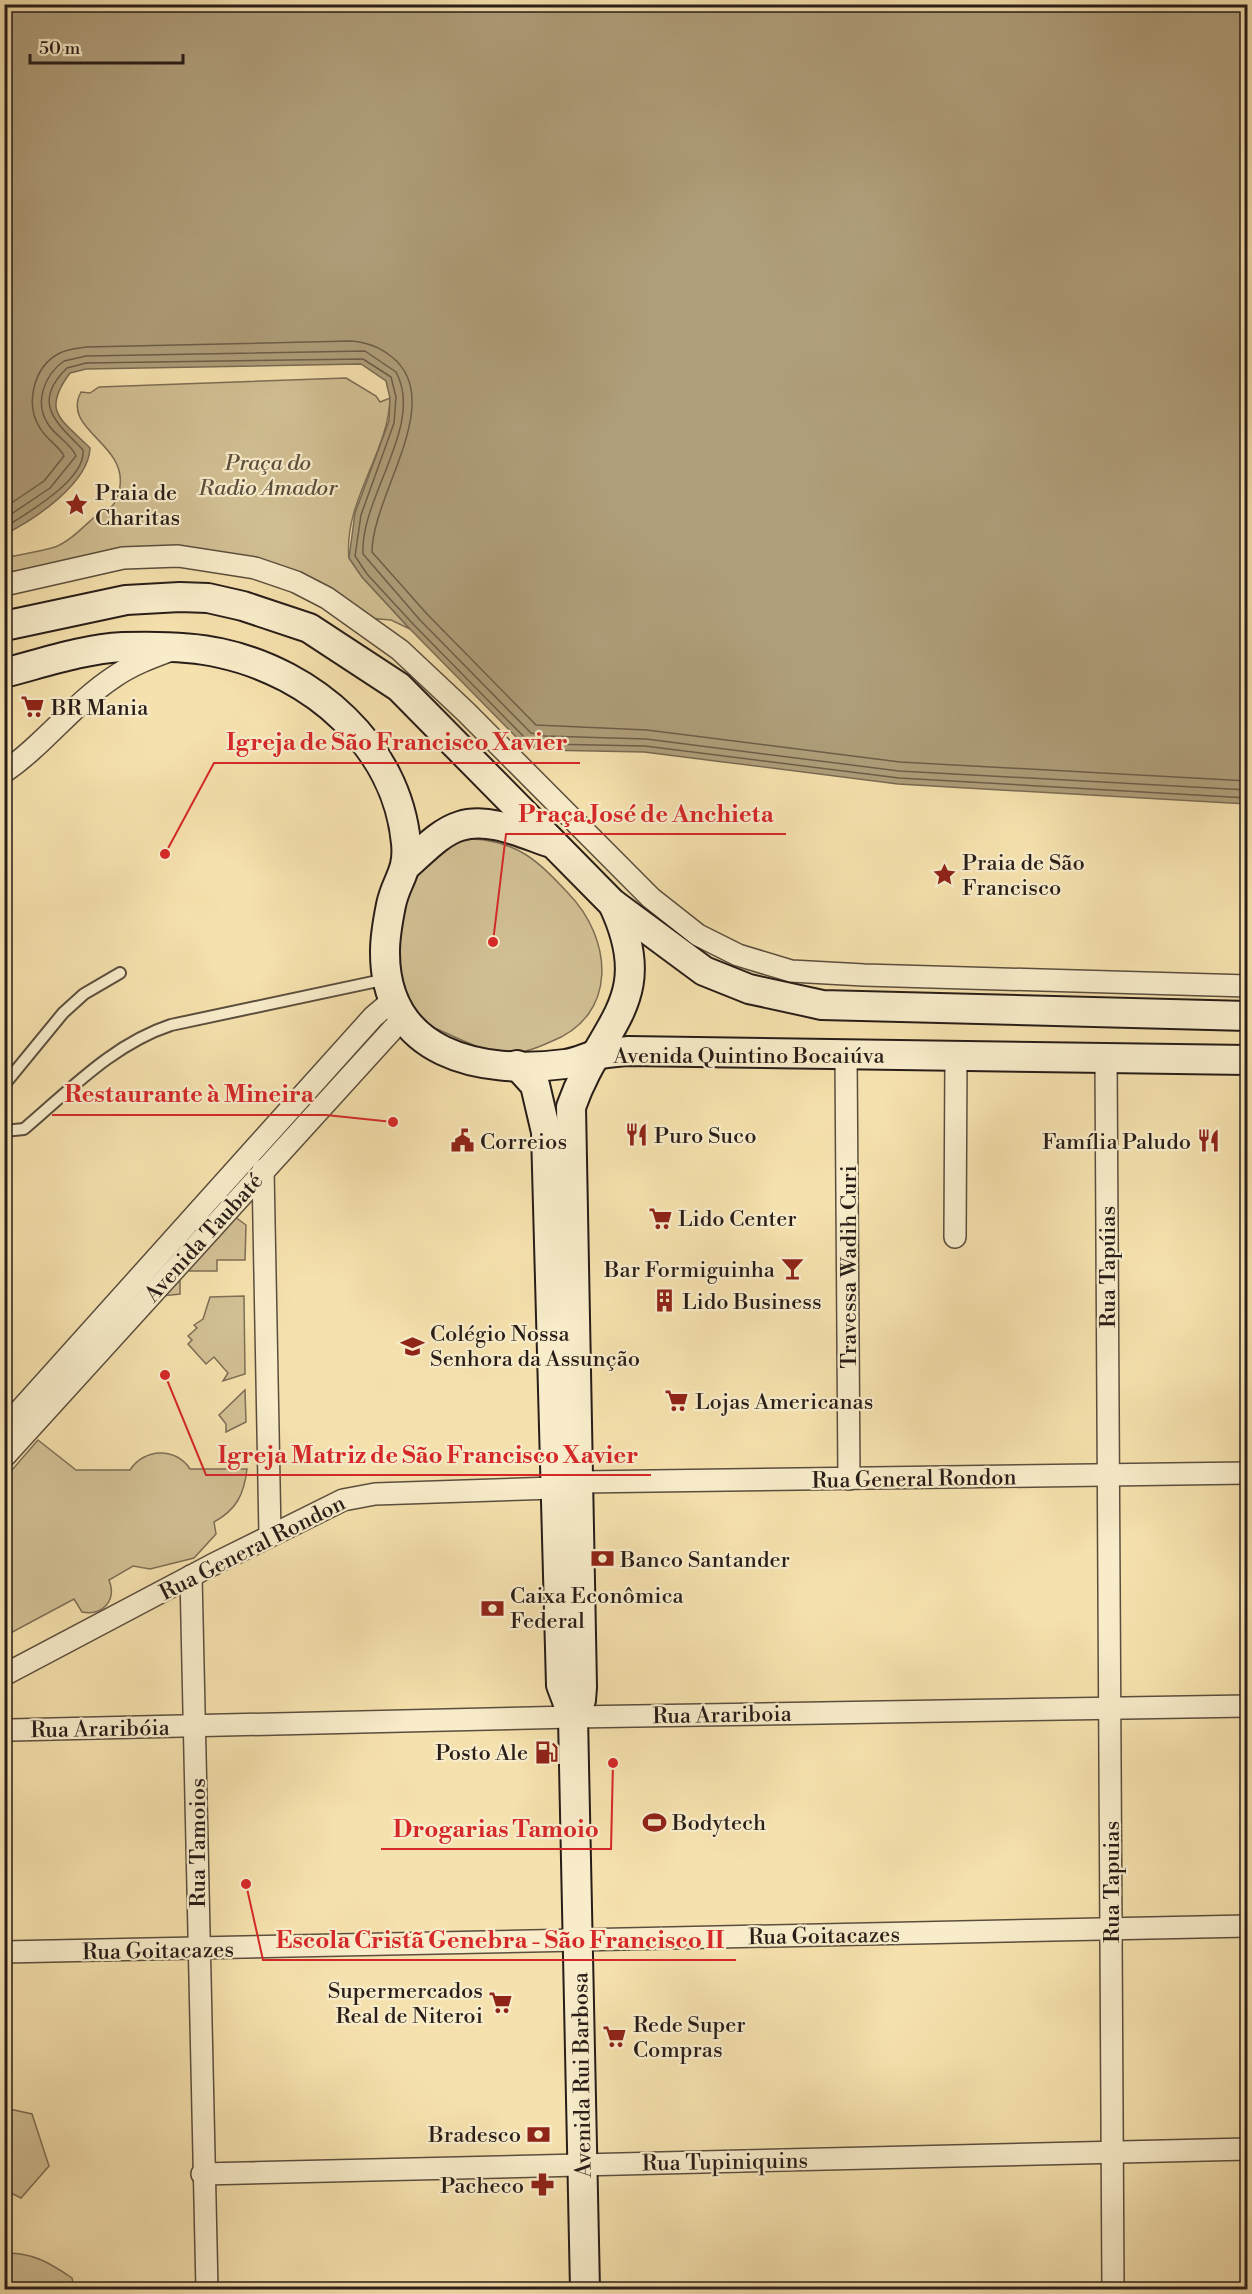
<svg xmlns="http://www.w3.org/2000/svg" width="1252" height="2294" font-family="'Libre Bodoni',serif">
<rect width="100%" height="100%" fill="#f5e1ad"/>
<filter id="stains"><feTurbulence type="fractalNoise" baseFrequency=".00333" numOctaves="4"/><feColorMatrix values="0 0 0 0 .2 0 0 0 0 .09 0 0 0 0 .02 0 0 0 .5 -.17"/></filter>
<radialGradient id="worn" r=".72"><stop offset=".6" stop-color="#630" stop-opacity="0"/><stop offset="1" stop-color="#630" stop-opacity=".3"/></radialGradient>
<g fill="#d2c094" stroke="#7d6e56" stroke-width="1.5">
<path d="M346,378L376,396L380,402L390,398C389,452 343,502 349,558L362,577L410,629L391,620L354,617L327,598L178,556L5,585L4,558C21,554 39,552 55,547C71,541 86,524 99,513C102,510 108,510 111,507C116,503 120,492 120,486C126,443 61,429 81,392L90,393L99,387Z"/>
<path d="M472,839C518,841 538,861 568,893C613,939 619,1016 550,1042C539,1047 523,1054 511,1053C487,1052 467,1043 446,1033C440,1030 431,1027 425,1023C411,1012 393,983 390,966L415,868L449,844Z"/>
<path d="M219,1213L231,1214L246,1225L245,1260H217V1271H180V1294L162,1296L153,1279L197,1223Z"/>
<path d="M244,1296L245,1374L223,1381L228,1373L214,1357L206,1364L188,1344L192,1340L188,1336L197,1328L194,1325L203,1319L210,1297Z"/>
<path d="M245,1390L246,1422L226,1432V1424L219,1415Z"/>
<path d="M38,1440L76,1470H130C144,1448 176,1447 190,1469H247C244,1495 236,1510 214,1522L216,1534L194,1558L150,1569L133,1566L109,1580C117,1600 103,1616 82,1612L74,1599L5,1636V1478Z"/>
<path d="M5,2108L32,2114L49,2166L21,2198L5,2190Z"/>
<path d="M5,2253C32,2252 50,2263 72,2278L74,2289H5Z"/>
</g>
<path fill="#af9e7a" stroke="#796a53" stroke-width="1.5" d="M4,5H1247V804L898,784L644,752L543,750L524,745L410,629L362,577L349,558L355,513L389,421L390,398L386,381L361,364L86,369L70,373C41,412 61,419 90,448C89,483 34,520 5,534Z"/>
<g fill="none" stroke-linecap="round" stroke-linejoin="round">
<g stroke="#6c5e49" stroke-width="1.5">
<path d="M4,508L44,481L64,456C59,446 46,439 40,428C25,405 33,368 58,354C66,349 77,348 86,347L350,341C366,342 380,347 392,357C447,401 372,495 372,552L427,614L536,725L647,730L900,762L1248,781"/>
<path d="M4,519L50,488L76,456C71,443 55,436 48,424C34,403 44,375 64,361L86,356L365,351L396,372C425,425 360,497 363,554L420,620L531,733L545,736L646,739L899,771L1248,790"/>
<path d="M4,528C27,513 86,480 83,450C56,422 31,403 67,368L86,363L363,359L391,377L396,397L394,423L361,515L355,556L367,574L414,625L527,740L544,744L645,746L899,778L1248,798"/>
</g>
<defs>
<g id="lane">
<path d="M4,1085L63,1013L84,994L120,973"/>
<path d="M4,1131L24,1129C70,1090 113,1044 171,1025L387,979"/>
</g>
<g id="street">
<path d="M4,585L123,558L178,556L255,568L296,582L327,598L400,650L466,712L651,898L698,935L738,955L791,971L864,975L1248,986"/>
<path d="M4,772C44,745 73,704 114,677C131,665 150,658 169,651"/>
<path d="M846,1055L849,1479"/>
<path d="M1106,1058L1113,2290"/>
<path d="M263,1170L270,1535"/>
<path d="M955,1237L956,1055"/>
<path d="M4,1428L373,1017L393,1000"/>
<path d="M4,1457L403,1018"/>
<path d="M580,1482L1248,1473"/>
<path d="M191,1576L207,2290"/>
<path d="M4,1675L212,1565L343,1500L375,1494L554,1488"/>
<path d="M4,1728L11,1730L573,1717L1248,1706"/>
<path d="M4,1952L1248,1926"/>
<path d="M202,2174L1248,2149"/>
</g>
<g id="secondary">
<path d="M4,626L126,600L180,597L208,598L243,606L309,628L399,687L612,903L704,971L749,989L822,1005L1248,1016"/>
<path d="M4,673C43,663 83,649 123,647C155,646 189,646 220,653C313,673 397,746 406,843C409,873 396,880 391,905C388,920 385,937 385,951C384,1055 481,1075 565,1064C574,1063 583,1059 592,1056C603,1053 616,1052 628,1051L1248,1060"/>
<path d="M407,865C422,852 440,832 460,826C488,817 522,833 548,842"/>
<path d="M517,1065L535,1085L546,1132L561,1685L573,1717L585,2290"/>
<path d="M573,1717L581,1700L582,1687L571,1107C600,1023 659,1002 613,904"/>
</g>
</defs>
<use href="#lane" stroke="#5b4e3d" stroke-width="14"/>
<use href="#street" stroke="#5b4e3d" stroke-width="24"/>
<use href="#secondary" stroke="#281d18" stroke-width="32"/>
<use href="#lane" stroke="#f8ecca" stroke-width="10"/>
<use href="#street" stroke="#f8ecca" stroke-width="21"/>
<use href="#secondary" stroke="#f8ecca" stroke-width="28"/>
</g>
<defs>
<symbol id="sight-bare" viewBox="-9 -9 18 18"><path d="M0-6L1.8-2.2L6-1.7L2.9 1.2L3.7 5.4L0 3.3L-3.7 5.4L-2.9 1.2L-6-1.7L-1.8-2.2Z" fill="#8f2418" stroke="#f8ecca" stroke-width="2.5" paint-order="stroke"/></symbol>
<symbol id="supermarket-bare" viewBox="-9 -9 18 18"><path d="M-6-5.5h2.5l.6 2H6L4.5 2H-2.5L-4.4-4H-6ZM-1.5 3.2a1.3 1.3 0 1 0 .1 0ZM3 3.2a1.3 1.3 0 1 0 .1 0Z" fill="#8f2418" stroke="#f8ecca" stroke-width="2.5" paint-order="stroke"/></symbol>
<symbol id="restaurant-bare" viewBox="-9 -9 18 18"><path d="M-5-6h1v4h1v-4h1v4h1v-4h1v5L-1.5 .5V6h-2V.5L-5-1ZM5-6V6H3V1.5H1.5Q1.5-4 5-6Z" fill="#8f2418" stroke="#f8ecca" stroke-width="2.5" paint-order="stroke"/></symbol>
<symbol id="civic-bare" viewBox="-9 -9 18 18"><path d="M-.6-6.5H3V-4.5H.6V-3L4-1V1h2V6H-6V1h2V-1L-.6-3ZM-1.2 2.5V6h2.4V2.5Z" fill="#8f2418" stroke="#f8ecca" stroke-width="2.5" paint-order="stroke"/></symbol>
<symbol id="bar-bare" viewBox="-9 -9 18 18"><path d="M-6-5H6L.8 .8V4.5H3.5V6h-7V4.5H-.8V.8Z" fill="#8f2418" stroke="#f8ecca" stroke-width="2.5" paint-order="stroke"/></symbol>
<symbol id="building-bare" viewBox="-9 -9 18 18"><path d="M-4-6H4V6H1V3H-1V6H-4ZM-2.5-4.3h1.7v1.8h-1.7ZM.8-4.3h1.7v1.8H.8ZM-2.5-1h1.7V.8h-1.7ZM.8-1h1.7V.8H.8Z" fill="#8f2418" stroke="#f8ecca" stroke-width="2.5" paint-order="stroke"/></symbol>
<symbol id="school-bare" viewBox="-9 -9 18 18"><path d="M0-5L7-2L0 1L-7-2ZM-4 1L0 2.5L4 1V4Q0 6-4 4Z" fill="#8f2418" stroke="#f8ecca" stroke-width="2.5" paint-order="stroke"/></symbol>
<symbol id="bank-bare" viewBox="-9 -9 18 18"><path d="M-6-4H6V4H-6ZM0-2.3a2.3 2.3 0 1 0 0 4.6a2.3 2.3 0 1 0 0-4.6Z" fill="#8f2418" stroke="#f8ecca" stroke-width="2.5" paint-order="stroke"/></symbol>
<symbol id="fuel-bare" viewBox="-9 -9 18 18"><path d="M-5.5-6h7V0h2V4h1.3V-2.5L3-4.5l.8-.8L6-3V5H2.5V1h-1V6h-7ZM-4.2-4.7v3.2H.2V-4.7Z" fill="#8f2418" stroke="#f8ecca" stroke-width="2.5" paint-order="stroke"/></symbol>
<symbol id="stadium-bare" viewBox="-9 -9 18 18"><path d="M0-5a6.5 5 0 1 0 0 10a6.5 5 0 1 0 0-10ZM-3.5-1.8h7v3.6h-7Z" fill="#8f2418" stroke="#f8ecca" stroke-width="2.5" paint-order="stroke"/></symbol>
<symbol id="pharmacy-bare" viewBox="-9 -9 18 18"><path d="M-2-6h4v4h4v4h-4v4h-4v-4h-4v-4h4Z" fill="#8f2418" stroke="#f8ecca" stroke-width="2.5" paint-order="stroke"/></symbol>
</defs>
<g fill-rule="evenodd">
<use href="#sight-bare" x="60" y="488" width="33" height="33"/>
<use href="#supermarket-bare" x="16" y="690" width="33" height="33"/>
<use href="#sight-bare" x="928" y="858" width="33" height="33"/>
<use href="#restaurant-bare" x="620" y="1118" width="33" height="33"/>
<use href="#civic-bare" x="446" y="1124" width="33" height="33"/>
<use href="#restaurant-bare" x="1192" y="1124" width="33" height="33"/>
<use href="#supermarket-bare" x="644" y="1202" width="33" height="33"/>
<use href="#bar-bare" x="776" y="1252" width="33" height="33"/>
<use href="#building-bare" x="648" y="1284" width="33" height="33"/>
<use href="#school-bare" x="396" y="1330" width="33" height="33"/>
<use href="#supermarket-bare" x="660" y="1384" width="33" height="33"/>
<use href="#bank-bare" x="586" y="1542" width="33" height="33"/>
<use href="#bank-bare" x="476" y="1592" width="33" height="33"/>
<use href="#fuel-bare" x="530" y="1736" width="33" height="33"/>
<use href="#stadium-bare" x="638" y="1806" width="33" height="33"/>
<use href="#supermarket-bare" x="484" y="1986" width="33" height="33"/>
<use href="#supermarket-bare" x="598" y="2020" width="33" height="33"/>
<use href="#bank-bare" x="522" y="2118" width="33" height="33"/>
<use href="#pharmacy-bare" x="526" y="2168" width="33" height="33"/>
</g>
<g text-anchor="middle" stroke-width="4.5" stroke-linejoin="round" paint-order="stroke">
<g font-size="22" font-style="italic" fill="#5b4e3d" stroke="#f8ecca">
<text x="268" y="470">Praça do<tspan x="268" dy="25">Radio Amador</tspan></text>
</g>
<g font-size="22" fill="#281d18" stroke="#f8ecca" text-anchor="start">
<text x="95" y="500">Praia de<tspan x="95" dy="25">Charitas</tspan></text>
<text x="51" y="715">BR Mania</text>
<text x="962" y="870">Praia de São<tspan x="962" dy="25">Francisco</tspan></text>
<text x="654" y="1143">Puro Suco</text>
<text x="480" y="1149">Correios</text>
<text x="1191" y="1149" text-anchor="end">Família Paludo</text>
<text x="678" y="1226">Lido Center</text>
<text x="775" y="1277" text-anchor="end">Bar Formiguinha</text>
<text x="682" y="1309">Lido Business</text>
<text x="430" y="1341">Colégio Nossa<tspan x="430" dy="25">Senhora da Assunção</tspan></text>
<text x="695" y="1409">Lojas Americanas</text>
<text x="620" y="1567">Banco Santander</text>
<text x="510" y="1603">Caixa Econômica<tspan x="510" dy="25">Federal</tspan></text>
<text x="528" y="1760" text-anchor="end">Posto Ale</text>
<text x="672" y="1830">Bodytech</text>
<text x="483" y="1998" text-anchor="end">Supermercados<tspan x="483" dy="25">Real de Niteroi</tspan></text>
<text x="633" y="2032">Rede Super<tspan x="633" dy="25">Compras</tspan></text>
<text x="521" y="2142" text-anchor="end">Bradesco</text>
<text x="524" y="2193" text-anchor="end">Pacheco</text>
</g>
<g font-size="22" fill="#281d18" stroke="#f8ecca">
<text x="749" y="1063">Avenida Quintino Bocaiúva</text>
<text transform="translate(203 1237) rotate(-48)" y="8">Avenida Taubaté</text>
<text transform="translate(848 1267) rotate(-90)" y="8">Travessa Wadih Curi</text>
<text transform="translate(1107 1267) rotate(-90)" y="8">Rua Tapúias</text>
<text transform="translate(914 1478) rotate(-1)" y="8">Rua General Rondon</text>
<text transform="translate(252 1547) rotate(-27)" y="8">Rua General Rondon</text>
<text transform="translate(722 1714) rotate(-1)" y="8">Rua Arariboia</text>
<text transform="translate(100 1728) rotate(-1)" y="8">Rua Araribóia</text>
<text transform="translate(197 1843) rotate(-90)" y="8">Rua Tamoios</text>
<text transform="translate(1111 1882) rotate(-90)" y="8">Rua Tapuias</text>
<text transform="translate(824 1935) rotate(-1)" y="8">Rua Goitacazes</text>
<text transform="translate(158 1950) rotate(-1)" y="8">Rua Goitacazes</text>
<text transform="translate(581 2075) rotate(-91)" y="8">Avenida Rui Barbosa</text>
<text transform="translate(725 2161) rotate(-1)" y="8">Rua Tupiniquins</text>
</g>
</g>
<path fill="none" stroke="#d62828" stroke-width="2" d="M165 854L214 763H580M493 942L506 834H786M393 1122L326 1115H52M165 1375L206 1475H651M613 1763L611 1849H381M246 1884L263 1960H736"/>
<g fill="#d62828" stroke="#f8ecca" stroke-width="2">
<circle cx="165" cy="854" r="6"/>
<circle cx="493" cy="942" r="6"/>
<circle cx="393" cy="1122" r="6"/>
<circle cx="165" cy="1375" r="6"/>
<circle cx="613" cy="1763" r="6"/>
<circle cx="246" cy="1884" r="6"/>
</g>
<g font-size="24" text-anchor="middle" font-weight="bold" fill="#d62828" stroke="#f8ecca" stroke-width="4.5" stroke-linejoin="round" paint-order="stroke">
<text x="397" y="750">Igreja de São Francisco Xavier</text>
<text x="646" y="822">Praça José de Anchieta</text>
<text x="189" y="1102">Restaurante à Mineira</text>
<text x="428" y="1463">Igreja Matriz de São Francisco Xavier</text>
<text x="496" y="1837">Drogarias Tamoio</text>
<text x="500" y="1948">Escola Cristã Genebra - São Francisco II</text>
</g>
<rect width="1252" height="2294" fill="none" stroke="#f5e1ad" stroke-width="24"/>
<rect x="6" y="6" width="1240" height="2282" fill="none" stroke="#281d18" stroke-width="3"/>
<rect x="12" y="12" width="1228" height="2270" fill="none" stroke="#281d18" stroke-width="1.5"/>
<path d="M30 54v9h153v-9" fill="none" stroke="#281d18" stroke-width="3"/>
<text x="39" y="54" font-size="18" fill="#281d18" stroke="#f8ecca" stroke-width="4.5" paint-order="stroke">50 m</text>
<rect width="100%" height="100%" filter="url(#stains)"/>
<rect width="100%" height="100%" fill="url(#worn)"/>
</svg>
